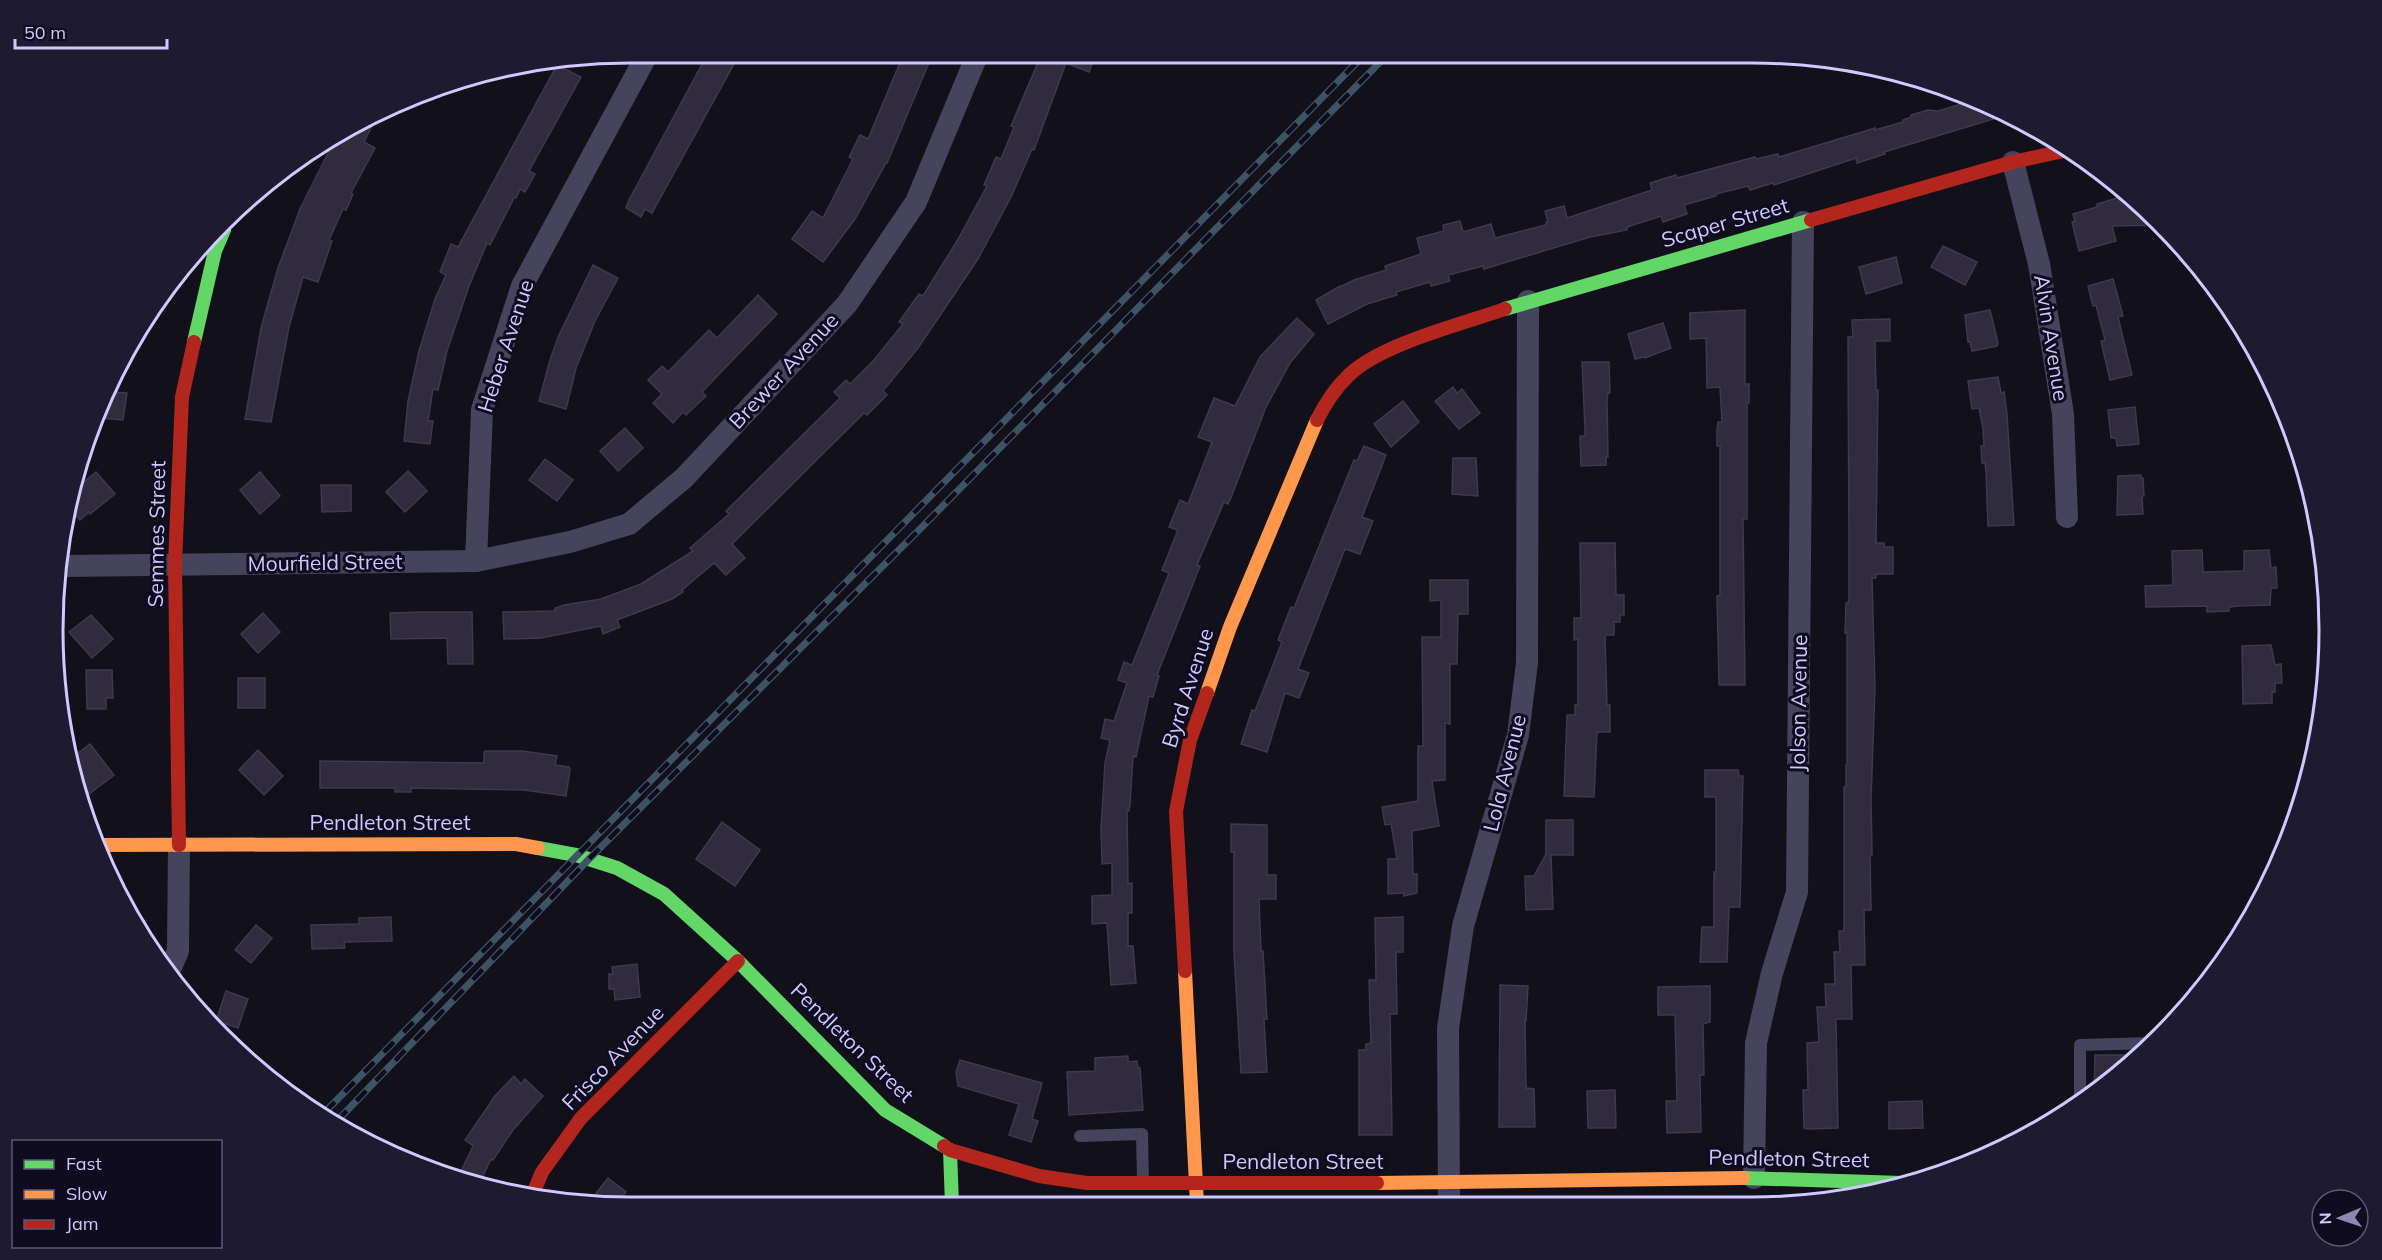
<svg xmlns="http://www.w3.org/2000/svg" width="2382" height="1260" font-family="Mulish,sans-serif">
<rect width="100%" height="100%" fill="#12101b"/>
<g fill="#302c3e" stroke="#3d3950" stroke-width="1.5">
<path d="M708,53H740L652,213L645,209L641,217L626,208L629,200Z"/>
<path d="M904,53H933L887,163H886L855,219L823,262L792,239L812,211L823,218L853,159L849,157L860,135L868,139Z"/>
<path d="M1042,53H1096L1089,72L1066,63L1034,150L1032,149L1011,197L978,259L918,348L883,391L887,395L867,415L864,413L732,544L745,558L726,575L714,563L682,590L683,592L672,599L617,620L620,627L603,634L601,626L541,638L504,639L503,612L555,611V608L564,605L601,599L641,584L693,551L690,548L729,514L726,511L840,398L834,392L846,380L850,384L874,360L903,324L899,322L919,294L923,296L957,241L987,186L984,185L996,157L1001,159L1014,127L1011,126Z"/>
<path d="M557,65L581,77L529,171L535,174L525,192L520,189L516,198H514L490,245L487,243L469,286L447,351L438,390L433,389L428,421H433L430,444L404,441L408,401L419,351L435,299L446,275L440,272L451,244L458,247Z"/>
<path d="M1975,100L2010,114L1884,152L1885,154L1857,163L1856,158L1774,185L1773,183L1750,190L1748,186L1716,194V196L1684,205L1687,214L1663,222L1661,216L1627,227V230L1590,237L1484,269L1483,266L1448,275L1450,281L1431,286L1430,282L1396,292L1397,295L1367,304L1328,324L1316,300L1340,286V287L1354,280L1386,270L1385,266L1421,254L1417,238L1444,231L1443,225L1460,221L1463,232L1491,224L1495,238L1546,225V222H1548L1545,211L1564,206L1567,218L1652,190L1650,183L1676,175L1677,178L1755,157L1756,159L1778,154L1779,157L1875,128V130L1903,122V120L1911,117V115L1928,110L1938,111Z"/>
<path d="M375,120L364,142L375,148L351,193L353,194L346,210L343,209L329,240L332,241L318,282L303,277L289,327L271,422L245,419L261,328L278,268L300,209L333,143Z"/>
<path d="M2117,198H2132L2160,225L2112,226L2116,241L2079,251L2072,222L2075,221L2073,214L2097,207V204Z"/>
<path d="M1943,246L1977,262L1965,285L1931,267Z"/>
<path d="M1896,257L1902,283L1866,294L1859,267Z"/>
<path d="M593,265L618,278L595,321L576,368L566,409L539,401L550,360L559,335Z"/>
<path d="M2113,279L2123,316L2118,317L2132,375L2110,380L2101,341L2105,340L2096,305L2093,306L2088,286Z"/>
<path d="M758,295L777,314L702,392L706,396L686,415L683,412L673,423L653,403L662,394L648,380L662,366L668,372L709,330L717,338Z"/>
<path d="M1745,310V384H1749V403H1747V519H1743L1745,685H1719L1717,596L1720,595V446H1717V430L1718,422H1722L1720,387L1707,388L1706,338L1690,339V313Z"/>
<path d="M1990,310L1998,343L1997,346L1972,351L1970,342H1968L1965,315Z"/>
<path d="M1297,318L1314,334L1290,363L1266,407L1232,495L1228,504L1224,502L1197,565L1200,566L1157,675L1159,676L1153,697L1149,696L1136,757L1133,756L1130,805L1129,811L1127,810L1128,884L1132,883V913H1128V946H1133L1136,983L1111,985L1107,923L1092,924V896L1112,895V863L1102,864L1101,828L1105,763L1110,740L1101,738L1105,719L1114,721L1127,683L1118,680L1124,662L1132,665L1169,573L1162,570L1178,530L1169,527L1180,500L1188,504L1212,442L1198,437L1214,398L1235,406L1260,357Z"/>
<path d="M1890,319V341H1875L1876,390H1878L1876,543H1884V547H1893V574H1876V578H1872L1875,688L1871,799L1872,855H1870L1871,910H1864L1865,965H1851L1852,1019H1836L1838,1128L1808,1129L1804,1128L1803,1090H1808L1807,1043L1819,1042L1817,1007H1826L1825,984H1835L1834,952H1840L1839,931H1844V787H1846V765H1847V632L1845,633L1846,603H1848L1849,599V543L1848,337H1853L1852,320Z"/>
<path d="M1663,323L1671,348L1645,358L1644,357L1635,359L1628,334Z"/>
<path d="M1582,362H1609L1610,393H1608L1607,400L1608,457H1606V465L1581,466L1580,436H1585V429Z"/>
<path d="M1998,377L2001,393L2004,392L2007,414L2014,525L1988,526L1986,472L1985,463H1982L1981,446H1984L1983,429L1979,408L1972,409L1968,381Z"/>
<path d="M1453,387L1457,393L1462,389L1480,413L1459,429L1435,401Z"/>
<path d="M112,392L127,393L123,420L101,418Z"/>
<path d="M1403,401L1419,422L1391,447L1374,424Z"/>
<path d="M2135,407L2139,444L2117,446L2116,438H2111L2108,410Z"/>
<path d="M625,428L643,448L618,471L600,451Z"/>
<path d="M1364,446L1386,455L1362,517L1373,521L1360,554L1345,549L1298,669L1309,673L1299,698L1285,693L1267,752L1241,744L1252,710L1255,711L1282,642L1278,640L1291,607L1294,608L1354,460L1357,461Z"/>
<path d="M1453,458H1476L1478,496L1452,494Z"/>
<path d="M545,459L573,480L557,501L529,480Z"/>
<path d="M408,471L427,491L405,512L386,492Z"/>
<path d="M96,472L115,494L90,514L89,512L80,520L69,507L71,493Z"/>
<path d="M260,472L280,496L260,514L240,490Z"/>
<path d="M2141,475V478H2143L2144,496H2142L2143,514L2117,515L2118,476Z"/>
<path d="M321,485H351V511L322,512Z"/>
<path d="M1580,543H1615L1616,595H1624V615H1620V622H1614V635H1605L1607,705H1610V732H1597L1594,797L1564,796L1567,715H1575V705H1578V639L1574,640V618H1581Z"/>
<path d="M2202,550L2203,572L2244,571V551L2269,550L2271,568L2276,567L2277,588H2271L2270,605L2238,606L2229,607V611L2207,612V606L2146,607L2145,586L2173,585L2172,551Z"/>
<path d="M1430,580H1468V614H1458L1457,664H1450V724L1445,723V780L1432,781L1439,826L1412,831L1413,874H1417V893L1404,896V893L1388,894V859H1397L1391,824L1385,825L1382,807L1418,801V746H1423L1422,637H1441V600L1430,601Z"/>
<path d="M423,612H472L473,664H448L447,638L391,639L390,613Z"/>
<path d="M263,613L280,632L258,653L241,634Z"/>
<path d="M91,615L113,639L92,658L69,632Z"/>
<path d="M2271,645L2275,665L2281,664L2282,683H2275V692H2272V703L2243,704L2242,646Z"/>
<path d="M86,670H112L113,698H106V709H87Z"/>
<rect x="238" y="678" width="27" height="30"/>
<path d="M90,744L114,775L89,794L70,768L69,760Z"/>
<path d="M258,750L283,776L264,795L239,770Z"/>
<path d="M486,751H522L557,756L555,765L569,767L570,770L566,796L524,790L411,788V792H395V788H320V761L484,763V752Z"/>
<path d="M1705,770H1738L1739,776H1743L1740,907H1729L1727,962H1700L1702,927H1714V872H1716V797H1705Z"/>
<path d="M1546,820H1573V855H1551L1553,909L1526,910L1525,876H1534L1546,854Z"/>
<path d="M722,822L760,850L735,886L696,859Z"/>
<path d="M1231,824L1267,825V875H1276V899H1259L1261,951H1263L1267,1019H1264L1267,1072L1241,1073L1234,953V852H1231Z"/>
<path d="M391,917L392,941L344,942L345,948L312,949L311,925L359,924V918Z"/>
<path d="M1403,917V952H1396L1397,1014H1390L1392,1135H1359V1050H1366V1044L1371,1043L1369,980H1376L1375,918Z"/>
<path d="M256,925L272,938L251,963L235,950Z"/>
<path d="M637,964L640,997L615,1000L614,989H609V974H613L612,967Z"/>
<path d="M1500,985L1528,986L1526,1021H1525L1526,1088L1534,1089L1535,1127H1499Z"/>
<path d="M1710,986V1022L1703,1024L1704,1075H1700L1701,1132L1667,1133L1666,1101H1677L1675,1015H1658V987Z"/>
<path d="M226,991L248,999L238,1028L216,1021Z"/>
<path d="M2095,1055H2139L2103,1088L2094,1093Z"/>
<path d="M1128,1056V1062L1137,1061L1138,1068H1140L1143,1110L1069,1115L1067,1072L1095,1071V1058Z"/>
<path d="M960,1060L1042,1083L1032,1119L1038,1121L1031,1142L1009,1135L1019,1104L958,1086L956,1072Z"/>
<path d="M514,1076L521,1084L525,1079L543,1096L513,1130L493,1160L491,1159L478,1187L457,1179L473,1146L465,1140L495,1096Z"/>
<path d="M1615,1090L1616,1128H1588L1587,1091Z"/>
<path d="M1922,1101L1923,1128L1889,1129V1102Z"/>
<path d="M608,1178L626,1192L616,1206L587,1205Z"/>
</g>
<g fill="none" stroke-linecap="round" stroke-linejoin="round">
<g stroke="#45445c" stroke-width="12">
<path d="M2080,1102V1045L2152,1043"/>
<path d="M1080,1136L1142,1134L1143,1182"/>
</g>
<g stroke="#45445c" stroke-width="22">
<path d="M2013,162L2039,264L2063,414L2067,517"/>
<path d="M476,561L482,410L522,286L648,53"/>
<path d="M64,566L476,561L570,542L629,524L684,478L847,304L916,202L978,53"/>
<path d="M171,967L178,951L179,845"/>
<path d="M1754,1178L1756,1043L1772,973L1797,892L1803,222"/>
<path d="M1449,1204L1448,1028L1463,926L1518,735L1527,663L1528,301"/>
</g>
<g stroke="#63d668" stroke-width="14">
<path d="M1505,309L1811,220"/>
<path d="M194,342L215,251L224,230"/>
<path d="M538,848L576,855L617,868L664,894L738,961L885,1110L944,1146"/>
<path d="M950,1150L952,1205"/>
<path d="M1743,1178L1902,1183"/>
</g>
<g stroke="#ff974d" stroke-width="14">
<path d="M1207,693L1230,627L1317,420"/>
<path d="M97,845L516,844L538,848"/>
<path d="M1185,971L1197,1204"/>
<path d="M1377,1183L1743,1178"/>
</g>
<g stroke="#b3261e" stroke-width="14">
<path d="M1811,220L2013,162L2068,150"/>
<path d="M1317,420C1325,404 1335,388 1349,375C1381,344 1462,324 1505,309"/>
<path d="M179,845L175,564L182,397L194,342"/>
<path d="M1185,971L1176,811L1190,740L1207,693"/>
<path d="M944,1146L950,1150L1039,1176L1087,1183H1377"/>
<path d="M532,1196L542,1172L581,1118L738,961"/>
</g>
<defs>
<g id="rail">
<path d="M325,1112L1366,53"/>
<path d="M337,1121L589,859L923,526L1389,53"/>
</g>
</defs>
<use href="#rail" stroke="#3e5364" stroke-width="7"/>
<use href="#rail" stroke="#0f0c1f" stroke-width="4.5" stroke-dasharray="14" stroke-linecap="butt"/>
</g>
<g text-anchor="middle" stroke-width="6" stroke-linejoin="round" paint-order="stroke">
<g font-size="21" fill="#cfc9ff" stroke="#0f0c1f">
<text transform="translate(1725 223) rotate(-16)" y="7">Scaper Street</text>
<text transform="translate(2051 338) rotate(81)" y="7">Alvin Avenue</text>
<text transform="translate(506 346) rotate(-72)" y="7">Heber Avenue</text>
<text transform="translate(784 371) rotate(-47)" y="7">Brewer Avenue</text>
<text transform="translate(157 534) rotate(-89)" y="7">Semmes Street</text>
<text transform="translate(325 563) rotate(-1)" y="7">Mourfield Street</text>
<text transform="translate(1188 688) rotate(-72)" y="7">Byrd Avenue</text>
<text transform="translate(1799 703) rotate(-89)" y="7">Jolson Avenue</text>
<text transform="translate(1505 773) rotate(-76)" y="7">Lola Avenue</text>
<text x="390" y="830">Pendleton Street</text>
<text transform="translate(852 1043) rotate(44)" y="7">Pendleton Street</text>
<text transform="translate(613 1058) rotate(-46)" y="7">Frisco Avenue</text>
<text transform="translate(1789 1159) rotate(1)" y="7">Pendleton Street</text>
<text x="1303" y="1169">Pendleton Street</text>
</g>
</g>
<path d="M0 0H2382V1260H0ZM630 63H1752A567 567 0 0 1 2319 630V630A567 567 0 0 1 1752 1197H630A567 567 0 0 1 63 630V630A567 567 0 0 1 630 63Z" fill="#1e1b31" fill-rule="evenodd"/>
<path fill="none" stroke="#cfc9ff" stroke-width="3" d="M630 63H1752A567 567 0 0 1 2319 630V630A567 567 0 0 1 1752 1197H630A567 567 0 0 1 63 630V630A567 567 0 0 1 630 63Z"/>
<rect x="12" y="1140" width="210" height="108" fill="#0f0c1f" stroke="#5c5879" stroke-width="1.5"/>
<rect x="24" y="1160" width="30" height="9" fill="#63d668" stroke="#5c5879" stroke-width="1.5"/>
<text x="66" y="1170" font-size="18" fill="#cfc9ff">Fast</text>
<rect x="24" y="1190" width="30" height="9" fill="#ff974d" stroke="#5c5879" stroke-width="1.5"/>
<text x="66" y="1200" font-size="18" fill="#cfc9ff">Slow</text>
<rect x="24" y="1220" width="30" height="9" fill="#b3261e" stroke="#5c5879" stroke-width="1.5"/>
<text x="66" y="1230" font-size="18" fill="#cfc9ff">Jam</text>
<g transform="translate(2340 1218) rotate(268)"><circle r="28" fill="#0f0c1f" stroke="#5c5879" stroke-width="1.5"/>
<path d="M0-4.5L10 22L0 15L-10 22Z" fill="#8d88af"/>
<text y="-9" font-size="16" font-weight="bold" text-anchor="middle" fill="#cfc9ff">N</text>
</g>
<path d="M15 39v9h152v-9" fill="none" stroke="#cfc9ff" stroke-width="3"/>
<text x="24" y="39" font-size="18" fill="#cfc9ff" stroke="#0f0c1f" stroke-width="4.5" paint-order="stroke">50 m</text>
</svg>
